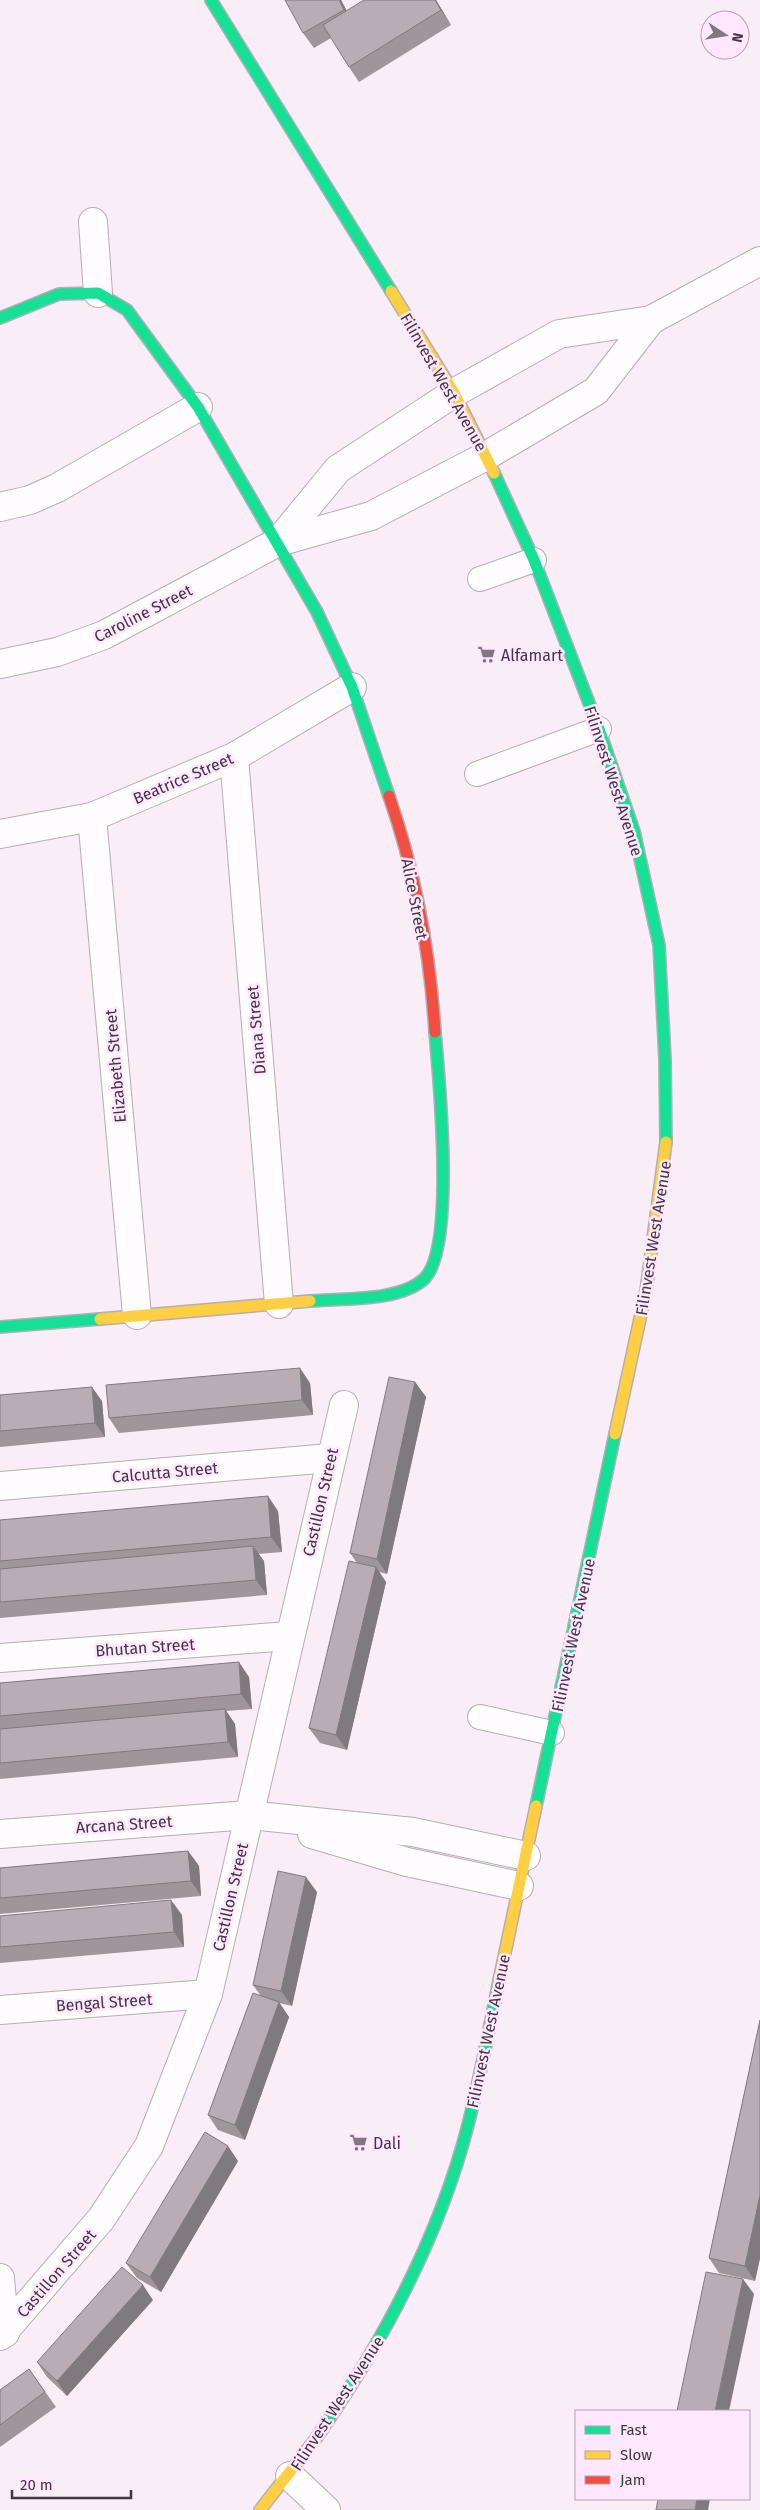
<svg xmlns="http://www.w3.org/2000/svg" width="760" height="2510" font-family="'Fira Sans',sans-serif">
<rect width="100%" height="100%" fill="#f9edf8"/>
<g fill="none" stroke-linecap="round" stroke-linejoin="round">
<defs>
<g id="lane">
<path d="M480,579L534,560"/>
<path d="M477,774L599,729"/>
<path d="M480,1717L552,1733"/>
</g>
<g id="street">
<path d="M93,222L98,293"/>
<path d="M0,507L30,500L57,488L198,407"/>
<path d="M278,542L338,469L454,393L559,334L651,320L760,261"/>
<path d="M0,664L57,652L104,635L278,542L371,516L486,456L596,391L651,320"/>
<path d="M234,757L279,1304"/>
<path d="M92,817L137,1315"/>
<path d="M0,834L92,817L234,757L352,687"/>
<path d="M0,1486L330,1458"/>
<path d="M0,1658L289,1636"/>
<path d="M0,1834L249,1815L413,1832L526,1856"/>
<path d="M312,1834L407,1862L519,1886"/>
<path d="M0,2010L208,1994"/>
<path d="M0,2278L5,2333"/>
<path d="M0,2336L101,2219L149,2146L208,1994L344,1405"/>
<path d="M290,2476L326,2510"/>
</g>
<g id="fast">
<path d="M211,0L391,291"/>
<path d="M0,318L59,294L98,293L127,310L198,407L317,612L352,687L389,796"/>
<path d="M494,473L534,560L599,729L634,831L659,945L665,1059L666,1142"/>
<path d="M310,1301C343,1298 399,1302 424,1279C456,1249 439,1077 435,1032"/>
<path d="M0,1327L100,1319"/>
<path d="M536,1806L615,1434"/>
<path d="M317,2437C383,2342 439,2238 468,2125C480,2078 489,2029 499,1981"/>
</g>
<g id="slow">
<path d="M391,291L454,393L494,473"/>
<path d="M100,1319L310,1301"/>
<path d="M615,1434L646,1291L666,1142"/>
<path d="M499,1981L536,1806"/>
<path d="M260,2510L317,2437"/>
</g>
<path id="jam" d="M389,796C415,871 430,953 435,1032"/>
</defs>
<use href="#lane" stroke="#b6adb5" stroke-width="26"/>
<use href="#street" stroke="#b6adb5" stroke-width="30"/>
<use href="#fast" stroke="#b6adb5" stroke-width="14"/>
<use href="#slow" stroke="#b6adb5" stroke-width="14"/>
<use href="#jam" stroke="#b6adb5" stroke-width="14"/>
<use href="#lane" stroke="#fefcfe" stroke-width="24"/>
<use href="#street" stroke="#fefcfe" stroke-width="28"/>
<use href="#fast" stroke="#16e098" stroke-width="11"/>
<use href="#slow" stroke="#ffcf43" stroke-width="11"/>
<use href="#jam" stroke="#f24e42" stroke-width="11"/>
</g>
<g fill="#9e959d">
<path d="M341,0L347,11L436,0L451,25L359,82L349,67L331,38L314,48L303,33Z"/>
<path d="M415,1382L426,1397L387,1574L379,1572L386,1582L347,1750L320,1743L309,1728L357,1563L350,1553Z"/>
<path d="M310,1383L313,1415L119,1433L109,1418Z"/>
<path d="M0,1395L102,1401L105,1437L0,1447Z"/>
<path d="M278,1511L282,1552L258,1554L264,1561L267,1595L0,1618V1520Z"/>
<path d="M249,1677L252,1709L226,1711L235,1724L238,1757L0,1779V1683Z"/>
<path d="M188,1851L199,1866L201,1896L0,1914V1868Z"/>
<path d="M317,1892L292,2006L279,2003L289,2017L245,2140L218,2130L208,2115L261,1996L253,1985Z"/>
<path d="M182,1915L184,1947L0,1963V1916Z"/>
<path d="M760,2020V2258L755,2281L719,2273L709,2258Z"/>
<path d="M238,2161L161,2292L137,2278L126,2263Z"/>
<path d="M153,2300L67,2396L47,2377L37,2362Z"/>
<path d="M29,2369L56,2407L0,2447V2390Z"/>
</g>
<g fill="#817980">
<path d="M339,0H341L354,25L344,10Z"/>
<path d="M435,0H436L451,25L441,10Z"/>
<path d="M300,1368L310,1383L313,1415L302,1400Z"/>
<path d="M415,1382L426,1397L387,1574L377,1559Z"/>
<path d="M92,1387L102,1401L105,1437L95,1423Z"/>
<path d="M268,1496L278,1511L282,1552L271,1537Z"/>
<path d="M253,1546L264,1561L267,1595L256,1580Z"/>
<path d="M376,1567L386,1582L347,1750L336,1735Z"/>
<path d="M239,1662L249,1677L252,1709L241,1694Z"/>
<path d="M225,1709L235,1724L238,1757L228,1742Z"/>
<path d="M188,1851L199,1866L201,1896L191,1881Z"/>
<path d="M306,1877L317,1892L292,2006L281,1991Z"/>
<path d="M171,1900L182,1915L184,1947L174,1932Z"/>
<path d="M279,2002L289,2017L245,2140L235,2125Z"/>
<path d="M228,2146L238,2161L161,2292L150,2277Z"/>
<path d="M760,2195V2258L755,2281L745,2266Z"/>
<path d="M743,2279L754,2294L729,2411H715Z"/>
<path d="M143,2285L153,2300L67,2396L57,2381Z"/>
<path d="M697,2499H710L708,2510H695Z"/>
</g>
<g fill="#b8adb7" stroke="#817980">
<path d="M285,0H339L344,10L303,33Z"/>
<path d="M364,0H435L441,10L349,67L323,25Z"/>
<path d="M300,1368L302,1400L109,1418L106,1385Z"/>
<path d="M389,1377L415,1382L377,1559L350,1553Z"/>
<path d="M92,1387L95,1423L0,1431V1395Z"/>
<path d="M268,1496L271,1537L0,1561V1520Z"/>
<path d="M253,1546L256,1580L0,1602V1569Z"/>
<path d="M349,1561L376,1567L336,1735L309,1728Z"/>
<path d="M239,1662L241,1694L0,1716V1683Z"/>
<path d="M225,1709L228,1742L0,1763V1729Z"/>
<path d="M188,1851L191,1881L0,1898V1868Z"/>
<path d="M278,1871L306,1877L281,1991L253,1985Z"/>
<path d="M171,1900L174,1932L0,1947V1916Z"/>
<path d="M253,1993L279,2002L235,2125L208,2115Z"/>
<path d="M760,2020V2195L745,2266L709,2258Z"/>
<path d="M205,2132L228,2146L150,2277L126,2263Z"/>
<path d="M122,2267L143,2285L57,2381L37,2362Z"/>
<path d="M706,2272L743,2279L715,2411H677Z"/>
<path d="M29,2369L45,2392L0,2425V2390Z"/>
<path d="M658,2499H697L695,2510H656Z"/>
</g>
<defs>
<symbol id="supermarket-bare" viewBox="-9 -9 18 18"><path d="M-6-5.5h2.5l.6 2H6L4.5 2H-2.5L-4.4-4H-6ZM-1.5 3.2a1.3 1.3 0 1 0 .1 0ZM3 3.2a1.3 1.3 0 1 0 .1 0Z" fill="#817780" stroke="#ffe7fd" stroke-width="2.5" paint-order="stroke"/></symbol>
</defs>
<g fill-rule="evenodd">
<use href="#supermarket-bare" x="474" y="642" width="25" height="25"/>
<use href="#supermarket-bare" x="346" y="2130" width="25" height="25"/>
</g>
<g text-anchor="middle" stroke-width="5" stroke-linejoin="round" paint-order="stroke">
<g font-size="16" fill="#403740" stroke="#ffe7fd">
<text transform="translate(444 382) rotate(60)" y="6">Filinvest West Avenue</text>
<text transform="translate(143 613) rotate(-27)" y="6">Caroline Street</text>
<text transform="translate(183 778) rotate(-23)" y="6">Beatrice Street</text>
<text transform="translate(614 781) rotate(72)" y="6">Filinvest West Avenue</text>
<text transform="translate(415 899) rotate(79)" y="6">Alice Street</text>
<text transform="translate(256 1030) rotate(-95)" y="6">Diana Street</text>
<text transform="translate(115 1066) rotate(-95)" y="6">Elizabeth Street</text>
<text transform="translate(653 1238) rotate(-81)" y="6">Filinvest West Avenue</text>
<text transform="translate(165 1472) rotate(-5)" y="6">Calcutta Street</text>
<text transform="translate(320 1502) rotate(-77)" y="6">Castillon Street</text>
<text transform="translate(573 1635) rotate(-78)" y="6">Filinvest West Avenue</text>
<text transform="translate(145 1647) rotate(-4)" y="6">Bhutan Street</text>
<text transform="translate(124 1824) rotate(-4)" y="6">Arcana Street</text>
<text transform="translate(230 1897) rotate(-77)" y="6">Castillon Street</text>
<text transform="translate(104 2002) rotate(-4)" y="6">Bengal Street</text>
<text transform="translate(488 2031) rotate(-78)" y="6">Filinvest West Avenue</text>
<text transform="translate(56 2273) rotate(-49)" y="6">Castillon Street</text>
<text transform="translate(337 2403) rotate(-57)" y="6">Filinvest West Avenue</text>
</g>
<g font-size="16" fill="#403740" stroke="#ffe7fd" text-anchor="start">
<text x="501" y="661">Alfamart</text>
<text x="373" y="2149">Dali</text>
</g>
</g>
<rect x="575" y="2410" width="175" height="90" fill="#ffe7fd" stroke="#b3a1b1"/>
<rect x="585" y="2426" width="25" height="8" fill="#16e098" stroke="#b3a1b1"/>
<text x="620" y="2435" font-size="15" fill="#403740">Fast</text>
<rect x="585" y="2451" width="25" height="8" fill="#ffcf43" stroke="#b3a1b1"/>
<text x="620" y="2460" font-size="15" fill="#403740">Slow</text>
<rect x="585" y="2476" width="25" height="8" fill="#f24e42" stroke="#b3a1b1"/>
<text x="620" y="2485" font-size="15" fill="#403740">Jam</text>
<g transform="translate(725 35) rotate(102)"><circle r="24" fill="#ffe7fd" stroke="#b3a1b1"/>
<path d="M0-4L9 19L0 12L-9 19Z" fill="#817780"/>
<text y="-8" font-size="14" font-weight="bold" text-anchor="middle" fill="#403740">N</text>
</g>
<path d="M12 2490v8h119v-8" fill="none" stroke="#403740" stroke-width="2.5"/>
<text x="20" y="2490" font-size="15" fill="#403740" stroke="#ffe7fd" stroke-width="4" paint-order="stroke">20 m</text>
</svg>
